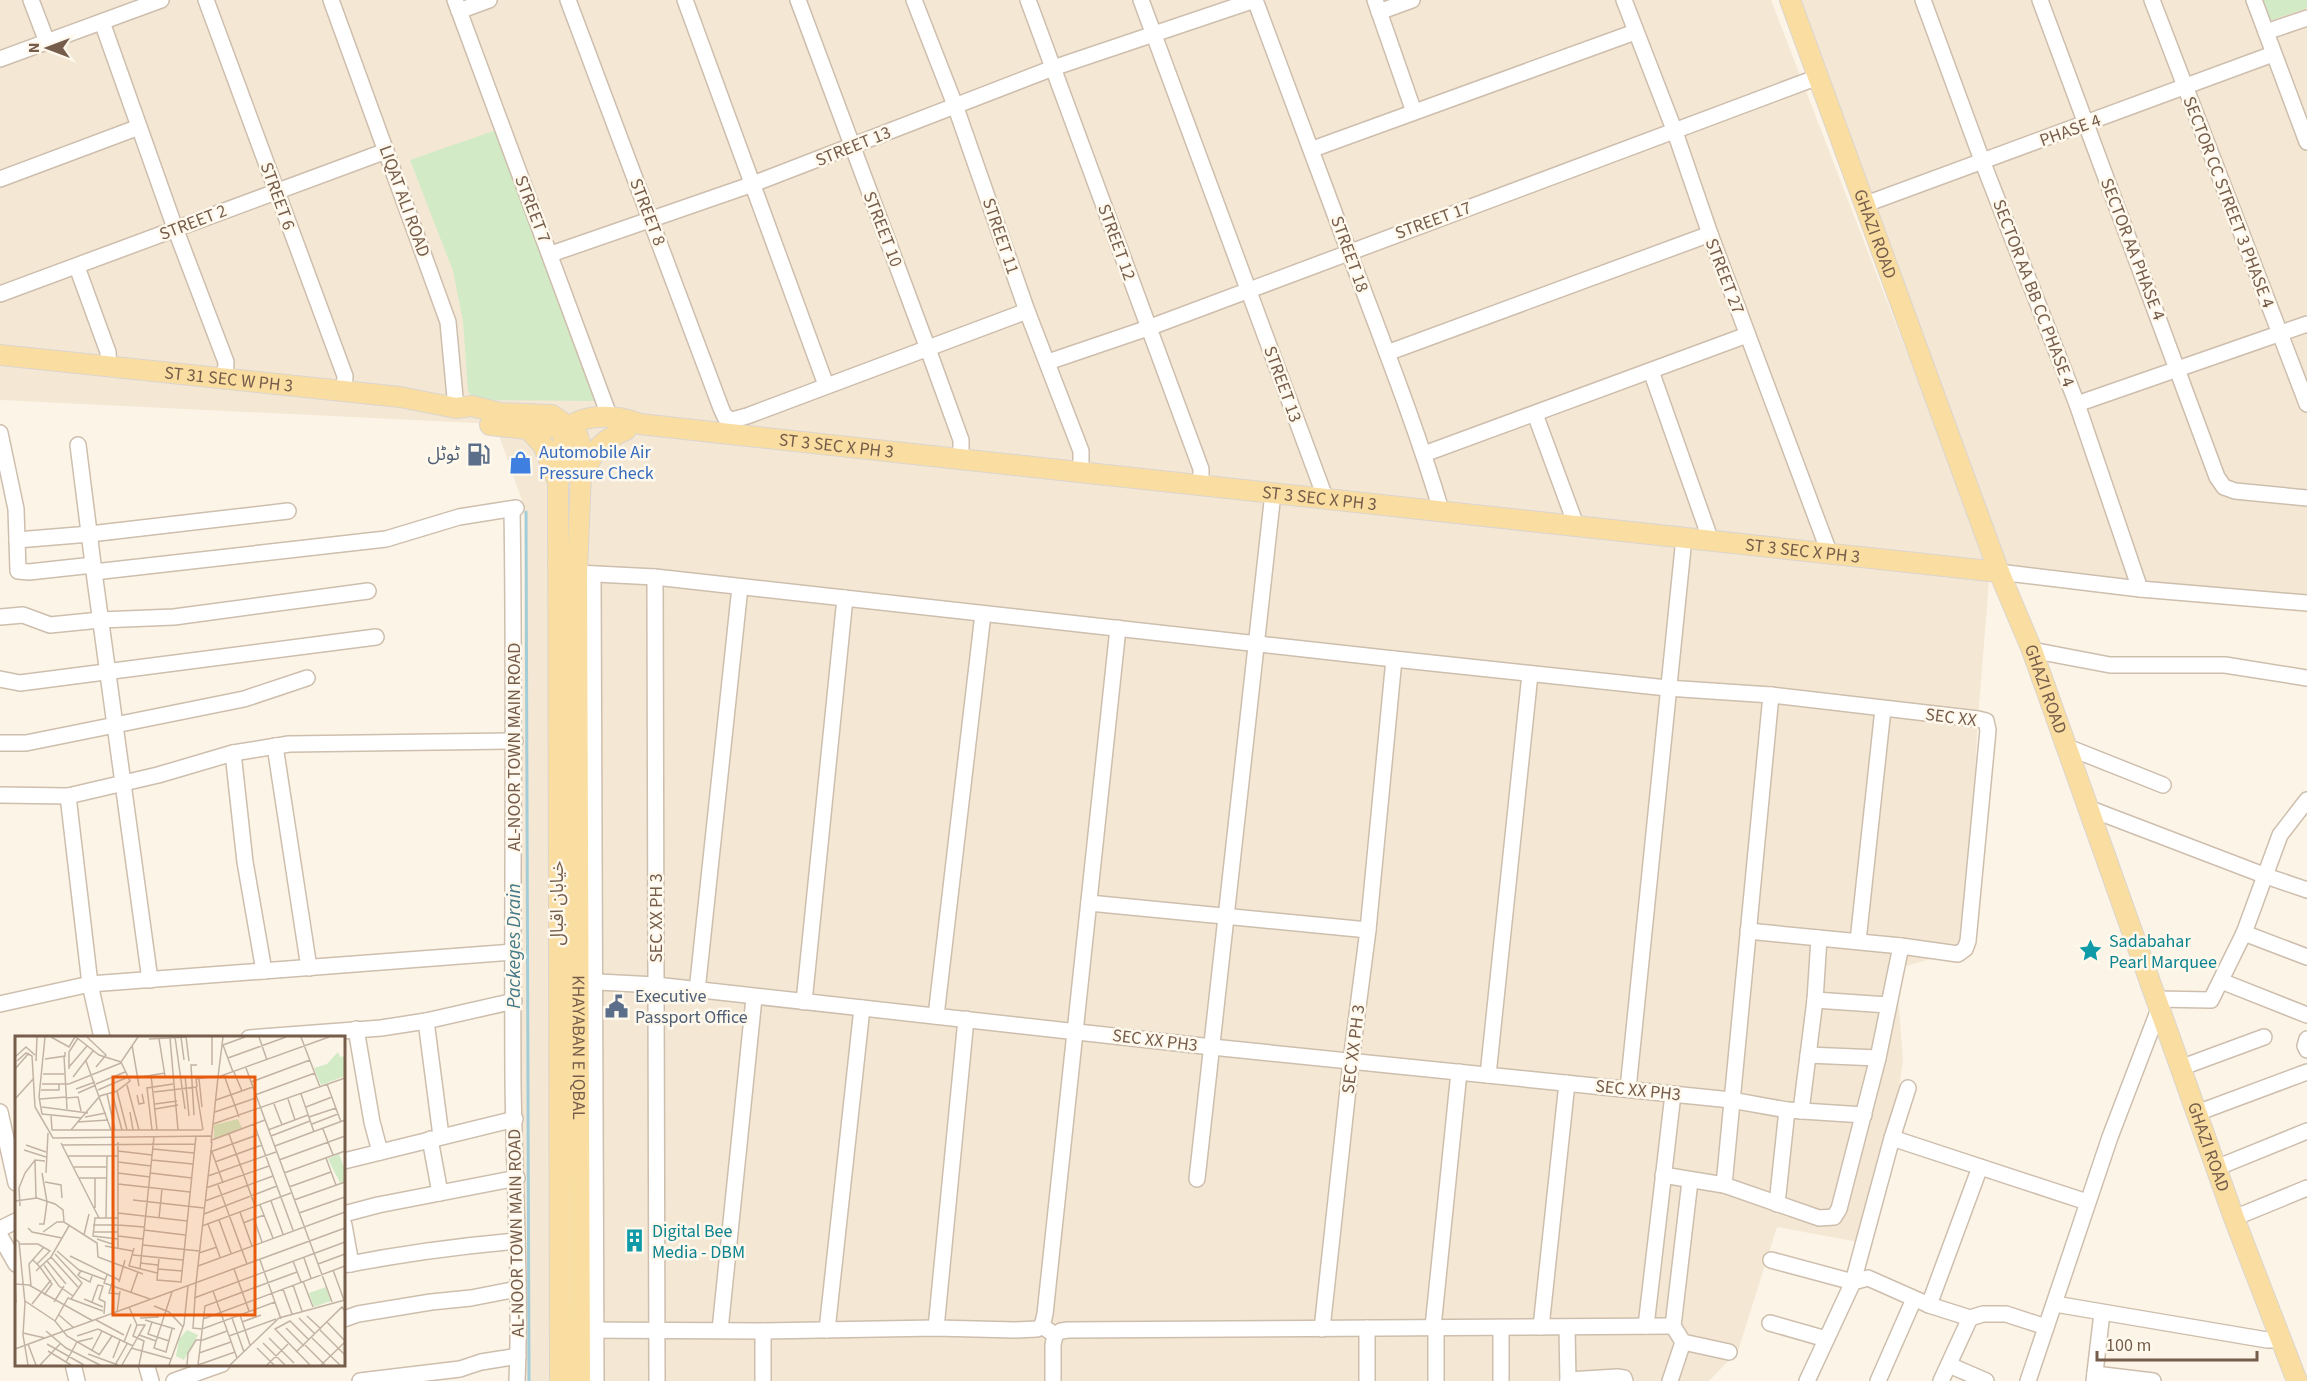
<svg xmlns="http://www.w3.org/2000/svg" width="2307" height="1381" font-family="'Source Sans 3','Noto Sans Arabic',sans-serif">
<rect width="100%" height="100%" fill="#fcf5e7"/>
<path fill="#f4e8d5" d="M0,0H1771L1974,527L1784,0H2307V601L1990,568L1978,719L1965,949L1896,969L1903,1060L1892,1139L1864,1243L1777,1227L1738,1351L1709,1381H516V1144L526,512L495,424L0,400Z"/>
<g fill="#d2eac5">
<path d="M2262,0H2307V8L2269,21Z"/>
<path d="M496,130L598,396L594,401L478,400L471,396L468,391L463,321L453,271L410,160Z"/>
</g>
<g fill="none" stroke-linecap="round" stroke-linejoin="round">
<path stroke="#a2ccd8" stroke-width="3" d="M526,512L529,1381"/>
<defs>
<g id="minor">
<path d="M31,0L47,42"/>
<path d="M206,0L345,376L344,392"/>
<path d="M331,0L448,322L456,408"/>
<path d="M455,0L610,418"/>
<path d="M568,0L721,408L725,417L732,420"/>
<path d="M685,0L826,385"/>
<path d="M798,0L928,349L961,440V459"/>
<path d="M914,0L955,105L1027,311L1081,451V472"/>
<path d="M1028,0L1201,469V486"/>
<path d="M1141,0L1325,497"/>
<path d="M1255,0C1287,84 1318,168 1349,252C1381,338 1415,423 1441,510"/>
<path d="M1375,0L1414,112"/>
<path d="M1624,0L1675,132L1710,234L1829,552"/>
<path d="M1923,0L1983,163L2077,404L2140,589"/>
<path d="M2040,0L2217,477L2224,487L2235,491L2307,498"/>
<path d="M2152,0L2307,404"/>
<path d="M2254,0L2307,142"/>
<path d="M459,11L489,0"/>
<path d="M1379,12L1412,0"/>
<path d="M102,22L175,228L226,362L225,379"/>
<path d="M2266,32L2307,18"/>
<path d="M0,59L161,0"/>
<path d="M1313,149L1635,32"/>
<path d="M0,179L139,127"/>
<path d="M1866,204L2273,54"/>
<path d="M551,254L753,184L1053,68L1255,0"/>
<path d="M77,267L108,352L109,367"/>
<path d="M0,294L386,151"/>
<path d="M1387,353L1710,234"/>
<path d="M1048,362L1148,328L1818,77"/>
<path d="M1651,371L1711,541"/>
<path d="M2077,404L2307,324"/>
<path d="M1535,414L1576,525"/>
<path d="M732,420L747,416L1027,311"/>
<path d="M0,433L16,509L18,571L29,572L93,565"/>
<path d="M78,445L94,572"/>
<path d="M1424,454L1747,335"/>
<path d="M512,509C515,699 512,890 513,1081C514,1181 521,1281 517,1381"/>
<path d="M17,540L90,534L288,511"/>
<path d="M1999,572L2140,589L2307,603"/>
<path d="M577,573L655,577L1394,659L1667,688L1771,695L1978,719L1986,721L1988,730L1968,941L1965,949L1958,954L1901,946L1748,931"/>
<path d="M593,574L596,1381"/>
<path d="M655,577L657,1381"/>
<path d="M0,617L23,615L50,625L100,620L174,617L368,591"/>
<path d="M2032,650L2110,665H2225L2307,678"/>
<path d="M0,679L20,683L376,637"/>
<path d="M0,743H26L244,699L307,678"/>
<path d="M275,746L309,968"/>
<path d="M2065,746L2163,785"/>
<path d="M233,753L245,862L264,971"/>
<path d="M0,795L68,796L158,775L233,753L289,744L515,741"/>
<path d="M68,796L90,984L102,1038"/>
<path d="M2088,808L2266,876L2307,890"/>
<path d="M1089,903L1368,930"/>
<path d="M2244,933L2307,957"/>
<path d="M1858,941L1883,709"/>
<path d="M150,980L94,572L386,539L459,517L516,508"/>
<path d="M579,981L656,985L1212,1047L1731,1100L1787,1110L1864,1115"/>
<path d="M2221,981L2307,1015"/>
<path d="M697,991L740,587"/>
<path d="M2156,999L2211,1000L2244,933L2280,835L2307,800"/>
<path d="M1815,1000L1888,1005"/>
<path d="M804,1002L845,598"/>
<path d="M0,1004L90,984L514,952"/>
<path d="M936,1016L983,614"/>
<path d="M426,1021L441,1136"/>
<path d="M356,1029L372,1122L380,1152"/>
<path d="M249,1038L381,1028L426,1021L514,1001"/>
<path d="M2307,1039L2305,1046L2307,1050"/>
<path d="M1808,1055L1878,1058"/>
<path d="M2180,1068L2264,1037"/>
<path d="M1488,1075L1530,674"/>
<path d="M1628,1089L1684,538"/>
<path d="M1801,1111L1815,1000L1819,938"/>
<path d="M0,1112L16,1183"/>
<path d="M2197,1113L2307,1072"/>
<path d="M1892,1138L2087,1202"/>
<path d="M430,1139L440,1193"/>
<path d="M344,1161L515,1119"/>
<path d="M2216,1168L2307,1131"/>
<path d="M1663,1175L1724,1185L1819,1218L1834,1217L1839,1209L1878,1058L1901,946"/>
<path d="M1197,1179L1273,493"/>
<path d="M1690,1181L1673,1326L1683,1342L1729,1352"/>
<path d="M1724,1185L1771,695"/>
<path d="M1777,1204L1787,1110"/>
<path d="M344,1214L378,1205L517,1178"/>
<path d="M2234,1218L2307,1188"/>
<path d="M344,1225L351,1264"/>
<path d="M0,1229L16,1221"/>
<path d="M0,1236L16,1264"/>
<path d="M1771,1260L1853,1282L1868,1278L1929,1305L1970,1318L1983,1314H2006L2046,1327"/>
<path d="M344,1265C401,1254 458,1246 517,1241"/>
<path d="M2055,1304L2267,1340H2282"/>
<path d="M1929,1305L1980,1167"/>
<path d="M344,1319L358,1314L431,1302L471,1298L517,1289"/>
<path d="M1770,1323L1826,1339"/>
<path d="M1042,1326L1045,1314L1118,628"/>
<path d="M1646,1326L1673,1094"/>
<path d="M1433,1327L1459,1072"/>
<path d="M1541,1327L1567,1083"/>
<path d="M936,1328L966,1019"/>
<path d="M1367,1328V1381"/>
<path d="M1436,1328V1381"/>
<path d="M1501,1328V1381"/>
<path d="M1567,1328L1568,1381"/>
<path d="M1322,1329L1351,1061L1368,930L1394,659"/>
<path d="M580,1330L763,1331L936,1328L1015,1330L1037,1329L1042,1326L1055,1335L1061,1331L1068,1330L1673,1326"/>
<path d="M720,1330L754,998"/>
<path d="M827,1330L862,1008"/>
<path d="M763,1331V1381"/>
<path d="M73,1364L77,1381"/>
<path d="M146,1364L151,1381"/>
<path d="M1949,1365L1986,1381"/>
<path d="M2095,1374L2153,1381"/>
<path d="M1568,1380L1617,1377L1624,1378L1625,1381"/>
<path d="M174,1381L222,1364"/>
<path d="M360,1381L460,1369L481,1362L518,1356"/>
<path d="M1053,1381V1345L1055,1335"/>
<path d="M1670,1381L1683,1342"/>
<path d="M1807,1381L1853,1282L1892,1138L1908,1088"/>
<path d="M1878,1381L1914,1299"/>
<path d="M1941,1381L1970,1318"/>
<path d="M2028,1381L2110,1137L2159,1009"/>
<path d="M2094,1381L2102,1313"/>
</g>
<g id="major">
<path id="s1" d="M1790,0L1999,572L2032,650L2234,1218L2297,1381"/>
<path id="s2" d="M0,355L400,397L456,408L472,406L500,413L552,415L571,428L578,437L582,449L577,573L580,1381"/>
<path d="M490,425L528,429L556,427"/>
<path d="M528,429L543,445L558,482"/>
<path d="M584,473C595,449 601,440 626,430"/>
<path id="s3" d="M560,1381L558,482C567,469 558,452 564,437C575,410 618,415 640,424L730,434L1999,572"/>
</g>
</defs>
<use href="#minor" stroke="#cebead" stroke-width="18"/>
<use href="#major" stroke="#dbd5d0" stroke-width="22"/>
<use href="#minor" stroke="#fff" stroke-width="15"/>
<use href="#major" stroke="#fadea1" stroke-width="20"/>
</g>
<defs>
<symbol id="fuel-bare" viewBox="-9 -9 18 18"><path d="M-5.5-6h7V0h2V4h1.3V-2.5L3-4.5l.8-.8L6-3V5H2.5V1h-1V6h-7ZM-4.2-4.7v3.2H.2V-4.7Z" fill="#5c6f8a" stroke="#fff9ed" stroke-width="2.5" paint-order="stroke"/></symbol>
<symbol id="shop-bare" viewBox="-9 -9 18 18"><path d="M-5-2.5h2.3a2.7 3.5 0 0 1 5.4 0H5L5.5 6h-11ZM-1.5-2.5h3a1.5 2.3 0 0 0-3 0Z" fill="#3f7fe0" stroke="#fff9ed" stroke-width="2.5" paint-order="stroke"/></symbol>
<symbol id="sight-bare" viewBox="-9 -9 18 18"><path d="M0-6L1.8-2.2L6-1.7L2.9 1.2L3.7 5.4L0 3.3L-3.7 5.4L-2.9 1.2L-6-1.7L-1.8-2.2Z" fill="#0f9aa8" stroke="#fff9ed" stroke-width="2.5" paint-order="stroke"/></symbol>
<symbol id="civic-bare" viewBox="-9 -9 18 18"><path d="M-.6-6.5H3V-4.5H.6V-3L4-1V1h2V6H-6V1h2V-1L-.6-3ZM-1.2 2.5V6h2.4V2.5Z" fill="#5c6f8a" stroke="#fff9ed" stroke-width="2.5" paint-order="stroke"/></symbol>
<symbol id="building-bare" viewBox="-9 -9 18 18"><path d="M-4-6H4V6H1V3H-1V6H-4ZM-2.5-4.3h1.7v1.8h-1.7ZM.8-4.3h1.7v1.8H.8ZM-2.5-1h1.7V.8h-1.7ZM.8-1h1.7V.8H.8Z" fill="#0f9aa8" stroke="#fff9ed" stroke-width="2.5" paint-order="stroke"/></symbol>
</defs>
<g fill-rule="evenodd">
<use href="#fuel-bare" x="462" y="438" width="33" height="33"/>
<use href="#shop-bare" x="504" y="446" width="33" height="33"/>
<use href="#sight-bare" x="2074" y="934" width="33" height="33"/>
<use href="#civic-bare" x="600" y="990" width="33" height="33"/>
<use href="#building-bare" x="618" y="1224" width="33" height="33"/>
</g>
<g text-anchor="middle" stroke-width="5" stroke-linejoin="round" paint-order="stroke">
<g font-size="18" fill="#765d4b" stroke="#fff9ed">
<text transform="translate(2070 130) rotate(-20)" y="6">PHASE 4</text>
<text transform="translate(853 146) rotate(-22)" y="6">STREET 13</text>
<text transform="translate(278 196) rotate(70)" y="6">STREET 6</text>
<text transform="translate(405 201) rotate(70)" y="6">LIQAT ALI ROAD</text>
<text transform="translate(2229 202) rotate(69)" y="6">SECTOR CC STREET 3 PHASE 4</text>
<text transform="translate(533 209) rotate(69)" y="6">STREET 7</text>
<text transform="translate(648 212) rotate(69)" y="6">STREET 8</text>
<text transform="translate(1433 220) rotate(-20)" y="6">STREET 17</text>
<text transform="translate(193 222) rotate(-21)" y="6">STREET 2</text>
<text transform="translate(883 229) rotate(69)" y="6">STREET 10</text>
<text dy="6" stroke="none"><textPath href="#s1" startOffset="249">GHAZI ROAD</textPath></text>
<text transform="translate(1001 236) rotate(71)" y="6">STREET 11</text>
<text transform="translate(1117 242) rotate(70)" y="6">STREET 12</text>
<text transform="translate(2133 249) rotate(69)" y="6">SECTOR AA PHASE 4</text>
<text transform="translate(1350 254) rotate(70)" y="6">STREET 18</text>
<text transform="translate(1725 276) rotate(69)" y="6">STREET 27</text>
<text transform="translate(2034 293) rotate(69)" y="6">SECTOR AA BB CC PHASE 4</text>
<text dy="6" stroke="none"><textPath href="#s2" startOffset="230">ST 31 SEC W PH 3</textPath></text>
<text transform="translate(1283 384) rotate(70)" y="6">STREET 13</text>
<text dy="6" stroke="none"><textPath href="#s3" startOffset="1227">ST 3 SEC X PH 3</textPath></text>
<text dy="6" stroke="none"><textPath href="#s3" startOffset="1713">ST 3 SEC X PH 3</textPath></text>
<text dy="6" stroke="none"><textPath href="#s3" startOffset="2199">ST 3 SEC X PH 3</textPath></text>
<text dy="6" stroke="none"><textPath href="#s1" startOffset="735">GHAZI ROAD</textPath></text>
<text transform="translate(1951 717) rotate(7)" y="6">SEC XX</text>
<text transform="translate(514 747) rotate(-90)" y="6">AL-NOOR TOWN MAIN ROAD</text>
<text transform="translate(557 903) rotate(-90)" y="6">خیابان اقبال</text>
<text transform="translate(656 918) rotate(-90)" y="6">SEC XX PH 3</text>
<text transform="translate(1155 1040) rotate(7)" y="6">SEC XX PH3</text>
<text dy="6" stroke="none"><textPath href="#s2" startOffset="1202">KHAYABAN E IQBAL</textPath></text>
<text transform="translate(1353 1049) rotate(-83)" y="6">SEC XX PH 3</text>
<text transform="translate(1638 1090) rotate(6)" y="6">SEC XX PH3</text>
<text dy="6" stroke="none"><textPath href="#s1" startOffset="1221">GHAZI ROAD</textPath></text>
<text transform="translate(516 1233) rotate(-91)" y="6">AL-NOOR TOWN MAIN ROAD</text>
</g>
<g font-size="18" fill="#366cbe" stroke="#fff9ed" text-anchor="start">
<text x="539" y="458">Automobile Air<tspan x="539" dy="21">Pressure Check</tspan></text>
</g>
<g font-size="18" fill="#4e5e75" stroke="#fff9ed" text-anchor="end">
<text x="460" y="460">ٹوٹل</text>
<text x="635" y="1002" text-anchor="start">Executive<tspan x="635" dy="21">Passport Office</tspan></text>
</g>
<g font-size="18" fill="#0d838f" stroke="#fff9ed" text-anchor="start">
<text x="2109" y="947">Sadabahar<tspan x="2109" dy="21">Pearl Marquee</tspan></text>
<text x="652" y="1237">Digital Bee<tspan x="652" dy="21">Media - DBM</tspan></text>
</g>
<g font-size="20" font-style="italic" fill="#457a89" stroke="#fff9ed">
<text transform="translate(513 946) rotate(-90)" y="7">Packeges Drain</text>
</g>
</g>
<g transform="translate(15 1036)">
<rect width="330" height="330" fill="#fcf5e7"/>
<path d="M323,16L325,21L330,20V40L306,49L299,32L312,28ZM223,83L227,92L199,103V89ZM324,118L330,134V145L325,147L313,123ZM311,251L316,265L299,271L294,257ZM172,294L183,299L169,324L161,320L164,303Z" fill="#d2eac5"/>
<path fill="none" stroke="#c2b3a4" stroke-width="1.5" d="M30,1L24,61L27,78L67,82M36,1L54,11L60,1M61,1L84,19L106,26M72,1L91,19L81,31M160,1L170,73M166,1L169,24M171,1L174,25M197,1V29M244,1L252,24M286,1L305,51M155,2L163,94M134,3L171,1M144,3L150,40M117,9L124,50M208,9L218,36M208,9L230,1M49,20L52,73M0,21L11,11L20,19M213,22L271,1M30,23L50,20V16M2,25L11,17L17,20L20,71L38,102L196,100M21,25L22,1M71,25L96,94M54,31L72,10M231,32L317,266M0,33L14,17M54,33V16L63,2M219,36L227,55M28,38H49M136,39L142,94M209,39L224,81M170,40L174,80M58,41L78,15M203,41L208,1M120,42L150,37M184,43L187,71M236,46L295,24M27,48H54L106,27M81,48L110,36M312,48L326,86M112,49L124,94M182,51L181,43L196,41M61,53L80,46M26,54H44V48M83,54L113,41M102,55L112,94M139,56L181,51L188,94M63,57L81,49M97,57L107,94M92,58L100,94M286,58L299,96M122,59L124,68L129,67L127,58M240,59L300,37M51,62L63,61L66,75M0,63L19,42M25,63L51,61M273,63L280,84M201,64L238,51M140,68L162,65M259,68L267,89M27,71L73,77M291,71L317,61M140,73L163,69M115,76L118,94M200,76L241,62M36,79L37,94H187M179,79L176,29H182M70,81L91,77M294,81L321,72M62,86L93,84M198,88L330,42M239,88L278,194M297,88L323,78M308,93L318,119M56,94L85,60L102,55L115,45L106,26L123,1M137,94L132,52L158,48M253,94L293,79M214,98L240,170M256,100L295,85M197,104L250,84M103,106V213M46,107L84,182M196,107L203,41L314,1M11,109L31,116M47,109L180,108M260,110L330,84M138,113L179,117M9,114L31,121M103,115L137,119M195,116L242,99M197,116L208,147M53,120H103M311,122L321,149M137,124L178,128M264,124L330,100M20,125L21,162M103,126L136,130M200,126L247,109M59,131H91M31,137L33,97M103,137L135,141M135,137L177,142M269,137L330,115M193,140L261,116M64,142H91M30,146L46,149L47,162M103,148L175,156M203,149L232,228M274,151L316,136M191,152L254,130M118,164L189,172M279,164L330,146M0,165L22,162L40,168L48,174L49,186M190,165L258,140M256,165L268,198M245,169L258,202M5,170L4,152L10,137L20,124L30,125M80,172V142M225,176L237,210M103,177L172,185M284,177L330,161M189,178L262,150M91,182L92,120M103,182H80L78,200L103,203M144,182L147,153M239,183L247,206M204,184L216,217M228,187L249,179M24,188H29L32,166L27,137M193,188L205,221M78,189H103M103,189L129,191M187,190L276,157M13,192L17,196L47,202M129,194L170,199M28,196L42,186H49L82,207L83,221L128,238M78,196H103M69,199L74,178M103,200L128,203M0,203L4,206L10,267L8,299L13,329M82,203L97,208L98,203M4,208H23L35,215L22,228M128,209L184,215M90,210L118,215M119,212L114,230L142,237M42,215L64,234L91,244M184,217L202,211M40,218L67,247L56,263M118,219L168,224M55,220L104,244M36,221L63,251M144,221L142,244L166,246L181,100M289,222L296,242M18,224L25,231L36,221L54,190M245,224L266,283M32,225L51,248M278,225L286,246M125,227L143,229M303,228L330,218M29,229L44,250L58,260M183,230L330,176M125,233L139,101M143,233L167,235M219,233L234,275M318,234L329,264M21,235L25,231L37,248L29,259M66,235L63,239L65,241L75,246L77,240M92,239L89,247L135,263M0,243L1,267M288,245L298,271M104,246L110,224M97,247L94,257L105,258M181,247L178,292L187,293L260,266M181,247L197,106M0,248L14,249L78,285M278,249L287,275M16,250L14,228L29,211M268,253L277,278M198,255L222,322M116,256L123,236M179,262L330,206M69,263L88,271M10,265L40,285L52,300L85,319M39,266L49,250M77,266L83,249L88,250L84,263L90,266L89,278M17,268L36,244M139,270L154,276L168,291M114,271L122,289L118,300L129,305L124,329M102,276L105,255M97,278L98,257M44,279L59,292M225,279L235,309M292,280L306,293M125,282L144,281M217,282L229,316M284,282L300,298M188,283L330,230M81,284L109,299M130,284L160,293M40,285L53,262L88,275M137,286L133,298L154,305M227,286L246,279M312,286L330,305M122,289H130L124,299M271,292L289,310M305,294L330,319M31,295L51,312L85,329M8,297L30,302M62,300L83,293L118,310M214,300L261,283M254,302L279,327M297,302L325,329M294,304L275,285L260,293L295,329M141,305L157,256M185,305L212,295M109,306L116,288M248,307L270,329M13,308L21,329M32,308L69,329M290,309L310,329M116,312L156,323M242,312L259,329M0,313L330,192M77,314L87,295M33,315L56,329M281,316L327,271L330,275M184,317L216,306M73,318L103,329M84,319L97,300M98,322L105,304M51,326L62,306L78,302M25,329L45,308M100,329L112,308M107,329L124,299L141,305L139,312L151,316L157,293M154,329L169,288L173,250M172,329L173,317L181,304H186M183,329L190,270L282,236M183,329L220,316M215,329L264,282L330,264M252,329L273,308M306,329L330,306"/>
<path fill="#e8590c" fill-opacity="0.15" stroke="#e8590c" stroke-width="3" d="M98,41H240V279H98Z"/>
<rect width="330" height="330" fill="none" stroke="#765d4b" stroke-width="3"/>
</g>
<g transform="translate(48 48) rotate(270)" stroke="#fff9ed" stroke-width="4.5" paint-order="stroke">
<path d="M0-4.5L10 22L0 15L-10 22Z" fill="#765d4b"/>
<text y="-9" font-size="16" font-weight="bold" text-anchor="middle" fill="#765d4b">N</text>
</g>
<path d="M2097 1351v9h160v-9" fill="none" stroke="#765d4b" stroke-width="3"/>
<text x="2106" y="1351" font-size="18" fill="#765d4b" stroke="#fff9ed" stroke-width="4.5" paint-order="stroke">100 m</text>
</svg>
